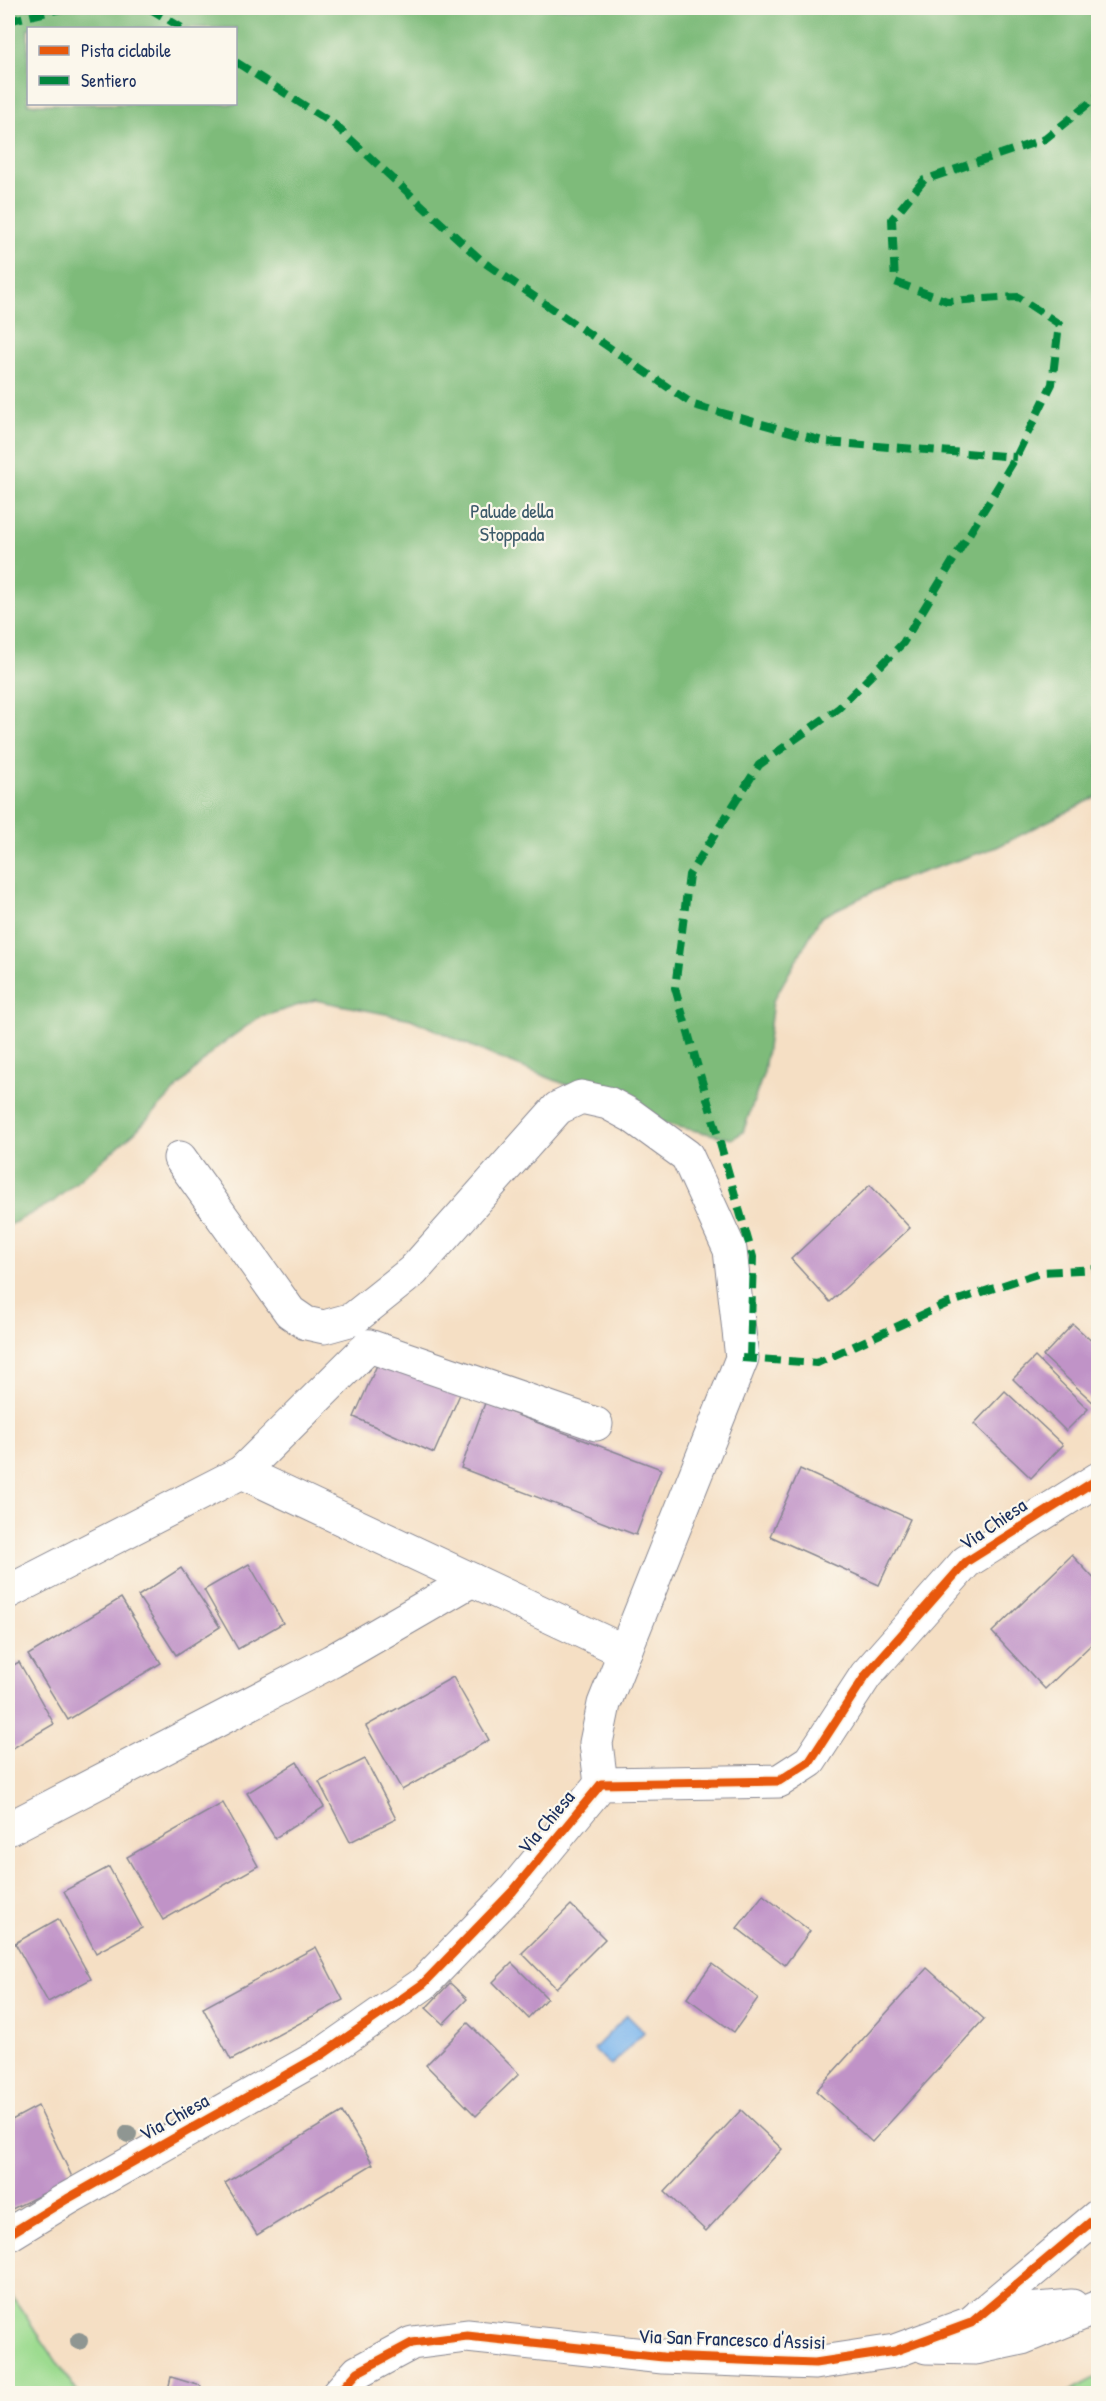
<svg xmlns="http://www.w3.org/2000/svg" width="1106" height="2401" font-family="'Patrick Hand',sans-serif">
<rect width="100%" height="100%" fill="#fbf7ec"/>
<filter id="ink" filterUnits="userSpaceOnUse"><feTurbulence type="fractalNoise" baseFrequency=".0167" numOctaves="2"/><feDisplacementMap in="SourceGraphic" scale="12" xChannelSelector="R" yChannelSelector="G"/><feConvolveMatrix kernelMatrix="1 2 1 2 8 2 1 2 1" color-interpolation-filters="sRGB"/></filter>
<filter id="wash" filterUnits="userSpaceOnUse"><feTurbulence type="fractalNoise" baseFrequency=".008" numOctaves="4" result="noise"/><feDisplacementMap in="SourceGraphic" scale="24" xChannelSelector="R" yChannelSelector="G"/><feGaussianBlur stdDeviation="1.35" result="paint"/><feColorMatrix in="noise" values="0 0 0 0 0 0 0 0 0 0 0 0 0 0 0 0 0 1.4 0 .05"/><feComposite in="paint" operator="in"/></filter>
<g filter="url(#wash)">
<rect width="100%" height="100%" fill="#f5dfc4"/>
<g fill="#9ddb90" stroke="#5c8577" stroke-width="1.5">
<path d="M8,2290L78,2393H8Z"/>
<path d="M1098,2376V2393H1066Z"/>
</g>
<path fill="#7ebb7a" stroke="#4c756c" stroke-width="1.5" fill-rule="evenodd" d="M8,8H1098V796L997,847L893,882L821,917L773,1001L764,1072L743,1132L732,1139L666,1124L496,1057L411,1019L315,1000L258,1018L215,1049L135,1132L53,1202L8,1226ZM28,28H236V104H28Z"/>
<path fill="#7bb6ed" stroke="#4b72a6" stroke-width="1.5" d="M627,2015L644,2032L611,2066L594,2049Z"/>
<g id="blocks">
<g fill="#c093c7">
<path d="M870,1185L910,1228L830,1302L791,1259Z"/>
<path d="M1073,1324L1098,1347L1097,1406L1043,1356Z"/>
<path d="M381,1356L461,1392L434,1453L354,1417Z"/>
<path d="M1035,1357L1088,1409L1066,1431L1013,1379Z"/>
<path d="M1005,1391L1063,1445L1031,1478L974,1424Z"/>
<path d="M485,1403L661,1469L636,1535L461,1468Z"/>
<path d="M800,1469L910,1519L879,1585L770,1536Z"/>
<path d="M1072,1555L1098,1583V1638L1045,1689L992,1632Z"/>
<path d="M249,1564L283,1623L238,1649L204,1590Z"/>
<path d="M181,1568L220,1627L176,1655L138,1596Z"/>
<path d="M121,1598L161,1663L68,1720L28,1655Z"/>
<path d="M19,1662L54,1724L8,1751V1668Z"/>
<path d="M453,1677L489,1740L402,1790L366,1726Z"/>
<path d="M365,1759L396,1819L350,1842L319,1782Z"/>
<path d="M297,1762L324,1807L275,1838L247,1793Z"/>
<path d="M223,1803L258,1866L163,1920L127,1857Z"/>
<path d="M109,1867L142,1928L96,1953L64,1891Z"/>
<path d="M763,1895L810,1931L785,1965L737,1928Z"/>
<path d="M571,1905L605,1939L556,1988L522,1953Z"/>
<path d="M58,1919L91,1979L48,2002L15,1943Z"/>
<path d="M316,1947L343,2000L231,2060L203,2008Z"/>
<path d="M512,1963L547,1998L528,2018L493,1982Z"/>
<path d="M712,1964L758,1998L734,2032L687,1998Z"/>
<path d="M927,1968L984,2019L872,2142L816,2091Z"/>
<path d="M450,1983L467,1999L443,2024L426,2008Z"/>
<path d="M468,2023L519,2074L476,2116L426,2065Z"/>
<path d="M38,2106L73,2179L8,2211V2122Z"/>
<path d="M741,2110L782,2149L706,2231L665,2192Z"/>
<path d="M342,2112L373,2164L257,2235L225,2183Z"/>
<path d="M171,2377L201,2386L199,2394H167Z"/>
</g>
</g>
</g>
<g filter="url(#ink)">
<use href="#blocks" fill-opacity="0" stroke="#888791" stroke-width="1.5"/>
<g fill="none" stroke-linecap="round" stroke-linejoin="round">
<defs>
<g id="minor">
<path d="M180,1158L290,1312L306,1323L324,1327L353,1319L413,1271L558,1108L581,1097L608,1103L632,1116L687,1156L730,1250L742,1358L604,1704L596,1743L601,1784"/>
<path d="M242,1472L369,1346L596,1424"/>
<path d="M8,1592L242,1472L613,1646L626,1649"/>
<path d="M8,1829L332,1661L472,1580"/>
<path d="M8,2235L67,2199L323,2054L423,1984L513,1891L601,1784L779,1781L810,1761L866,1675L966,1562L1098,1479"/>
<path d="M981,2314L1072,2306"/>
<path d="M926,2347L976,2348L1022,2338L1098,2307"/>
<path d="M338,2394L358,2372L412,2343L467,2336L663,2357L815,2363L895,2351L971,2323L1098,2216"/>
</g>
</defs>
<use href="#minor" stroke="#888791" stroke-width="35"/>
<use href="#minor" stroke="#fff" stroke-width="33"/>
<g stroke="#00873e" stroke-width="8" stroke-dasharray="15 8" stroke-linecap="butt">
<path d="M149,8L182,28"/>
<path d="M8,21L65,8"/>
<path d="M236,62L335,125L482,261L694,405L826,442L1016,457"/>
<path d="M742,1358L817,1363L946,1304L1043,1272L1098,1269"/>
<path d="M750,1358L753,1257L675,988L689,875L759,765L839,708L903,643L1016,457L1052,384L1059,324L1018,297L947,301L895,282L892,219L924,180L1045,139L1098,96"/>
</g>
<defs>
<g id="cycleway">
<path d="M8,2235L67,2199L323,2054L423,1984L513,1891L601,1784L779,1781L810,1761L866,1675L966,1562L1098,1479"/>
<path d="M338,2394L358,2372L412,2343L467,2336L663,2357L815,2363L895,2351L971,2323L1098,2216"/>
</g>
</defs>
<use href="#cycleway" stroke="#fbf7ec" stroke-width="13"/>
<use href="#cycleway" stroke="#e8590c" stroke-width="9"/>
</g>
<g fill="#8f9692">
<circle cx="128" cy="2134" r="9"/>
<circle cx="79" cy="2341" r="9"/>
</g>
</g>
<g text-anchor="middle" stroke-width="4.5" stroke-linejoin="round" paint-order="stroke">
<g font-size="20" fill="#3c5a6a" stroke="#fbf7ec">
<text x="512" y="518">Palude della<tspan x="512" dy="23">Stoppada</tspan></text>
</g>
<g font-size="20" fill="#1b2f5e" stroke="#fbf7ec">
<text transform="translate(993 1524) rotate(-34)" y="7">Via Chiesa</text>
<text transform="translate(546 1822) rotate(-50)" y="7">Via Chiesa</text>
<text transform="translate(174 2117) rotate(-29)" y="7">Via Chiesa</text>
<text transform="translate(732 2339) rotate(2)" y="7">Via San Francesco d'Assisi</text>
</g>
</g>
<rect width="1106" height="2401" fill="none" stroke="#fbf7ec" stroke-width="30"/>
<rect x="27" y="27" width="210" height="78" fill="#fbf7ec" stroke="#a1a7b3" stroke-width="1.5"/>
<rect x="39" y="46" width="30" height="9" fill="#e8590c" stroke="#a1a7b3" stroke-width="1.5"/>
<text x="81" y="57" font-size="18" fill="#1b2f5e">Pista ciclabile</text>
<rect x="39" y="76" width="30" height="9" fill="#00873e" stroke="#a1a7b3" stroke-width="1.5"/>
<text x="81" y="87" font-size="18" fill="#1b2f5e">Sentiero</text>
</svg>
